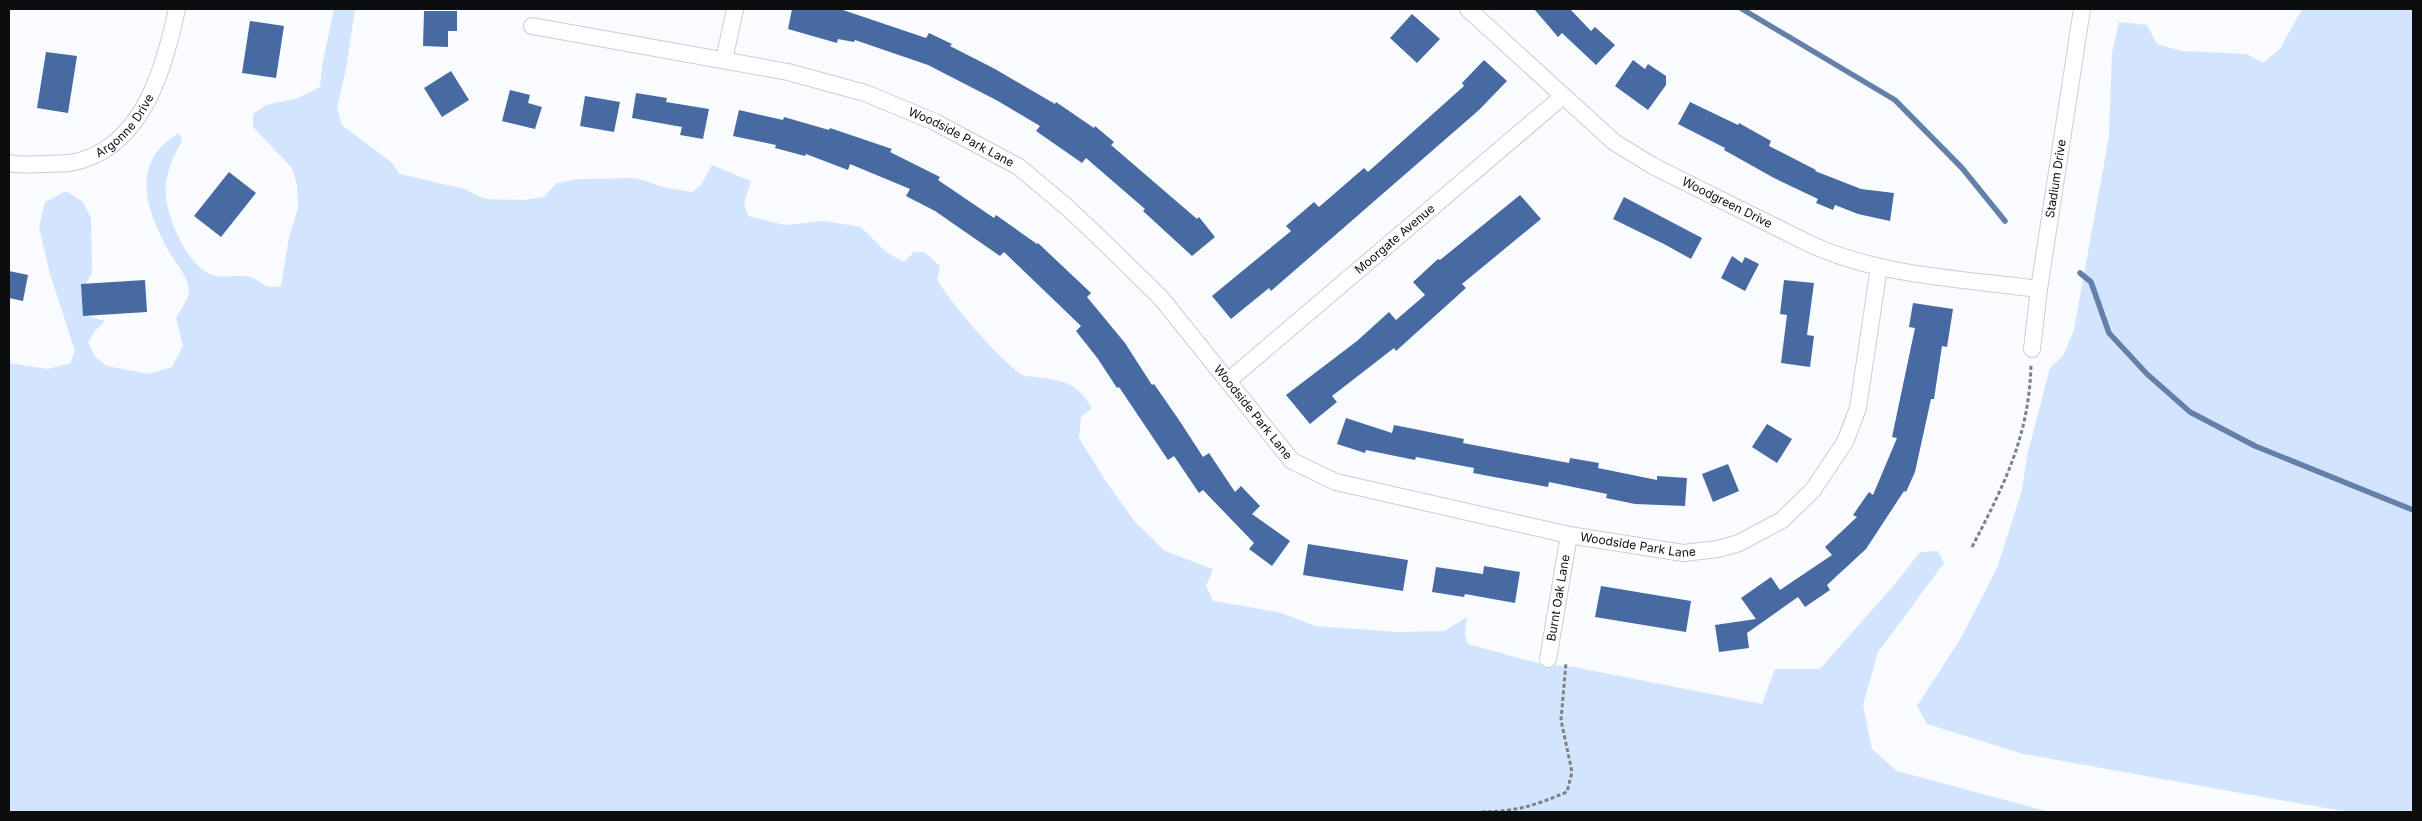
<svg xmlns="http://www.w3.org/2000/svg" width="2422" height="821" font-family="Inter,sans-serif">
<rect width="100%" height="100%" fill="#fafbfe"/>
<g fill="#d2e4fe">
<path d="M334,9H355L346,69L337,108L342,125L391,162L400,174L464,189L485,199L524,200L544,197L557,183L579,179L636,178L666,188L692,192L701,185L712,165L751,181L744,203L748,216L785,225L824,221L861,227L886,252L904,262L914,252H924L940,266L937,280C954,307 995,355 1021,374C1025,377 1030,376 1035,377C1065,381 1075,381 1092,408L1081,417L1079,438L1105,480L1134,521L1165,551L1213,569L1206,586L1213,601L1278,612L1316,626L1399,632L1444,631L1467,617L1465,634L1468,644L1541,664L1574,667L1762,704L1775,669H1820L1895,584L1920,552L1938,551L1944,563L1878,652L1863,705L1872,749L1897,771L2050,812H9V363L48,369L70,363L75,351L50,274L39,227L45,202L66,191L82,201L91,218L92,273L86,284L83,303L87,316L105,321L95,331L88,342L95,357L107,366L148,374L172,367L183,346L176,318C180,311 189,298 189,290C187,274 176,264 168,250C145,208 130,162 179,133L182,141C174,155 168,168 166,184C162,209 186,266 212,275C223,279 238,274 250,277C265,282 261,290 281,286L289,237L298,208L297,185L292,168L253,127V114L266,105L298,98L320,87L322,66Z"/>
<path d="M2302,9H2413V812H2353L2325,808L2023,754L1927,724L1917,706L1961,638L1997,568L2022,490L2027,456L2050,368L2063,356L2074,330L2109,136L2112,53L2119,22L2147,25L2157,44L2182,51L2247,54L2263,63L2280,49Z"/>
</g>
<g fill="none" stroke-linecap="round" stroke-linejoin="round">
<g stroke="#6480aa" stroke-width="5.5">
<path d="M1742,9L1895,100L1962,168L2005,221"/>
<path d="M2080,273L2091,282L2109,333L2147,374L2190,412L2255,446L2413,510"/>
</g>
</g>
<g fill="#466aa1">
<path d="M792,9H840L926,38L929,33L952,44L950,46L995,69L1055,104L1056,102L1094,128L1095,126L1114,142L1111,145L1197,219L1199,217L1215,237L1192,256L1143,211L1145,209L1086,158L1082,163L1036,131L1040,126L998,101L928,65L855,40L854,42L838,39L837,43L788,29Z"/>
<path d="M1534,9H1570L1591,31L1595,27L1615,45L1596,65L1562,33L1558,37Z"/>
<path d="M424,11H457V31H448V47L423,46Z"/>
<path d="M1412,14L1440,39L1417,63L1390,38Z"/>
<path d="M250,21L284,26L276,78L242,73Z"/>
<path d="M46,52L77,56L68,113L37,108Z"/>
<path d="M1484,60L1507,81L1479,110L1271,291L1269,288L1231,319L1212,296L1291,231L1286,226L1314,202L1319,207L1364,168L1368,172L1464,86L1462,83Z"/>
<path d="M1633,60L1645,69L1648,64L1666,76V85L1648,110L1615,86Z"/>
<path d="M451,71L469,100L442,117L424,88Z"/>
<path d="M510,90L530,95L528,103L542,107L535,129L502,121Z"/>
<path d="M636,93L667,98L666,102L709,109L703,139L680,135L682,127L632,118Z"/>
<path d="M585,96L620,102L614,132L580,126Z"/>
<path d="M1690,102L1738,125L1739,123L1771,141L1769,146L1816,170L1815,171L1861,189L1894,193L1890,221L1858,214L1835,205L1833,210L1816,203L1818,199L1774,178L1724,150L1725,148L1678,124Z"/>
<path d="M739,110L783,120L784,117L829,130L830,128L892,149L890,152L940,177L938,180L994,218L996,215L1037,244L1038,243L1091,293L1087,297L1125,343L1152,385L1154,384L1179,420L1203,457L1209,453L1235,492L1241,486L1260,506L1252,514L1290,541L1272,566L1249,549L1254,543L1203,490L1199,493L1174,456L1168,460L1119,387L1117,388L1098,359L1076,331L1081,326L1004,252L1000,256L935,211L906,196L910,189L850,164L848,170L806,154L805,156L775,148L776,145L733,136Z"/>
<path d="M229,172L256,193L221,237L194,216Z"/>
<path d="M1520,195L1541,219L1462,284L1466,288L1396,351L1394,348L1332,396L1337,402L1310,424L1286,395L1357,341L1389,312L1396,320L1425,295L1413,282L1438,259L1440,260Z"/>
<path d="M1624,197L1702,238L1691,259L1664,244L1613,219Z"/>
<path d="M1732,256L1742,263L1745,257L1759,264L1745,291L1721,278Z"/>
<path d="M9,271L28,275L23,301L9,298Z"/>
<path d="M145,280L147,312L83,316L81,284Z"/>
<path d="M1784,280L1814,283L1807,335L1814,336L1810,367L1781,363L1787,315L1780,314Z"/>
<path d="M1913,303L1953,309L1947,347L1942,346L1934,399H1931L1915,472L1906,492L1904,491L1866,549L1827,585L1830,590L1805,607L1798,597L1747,633L1749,648L1719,652L1715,625L1756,619L1741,598L1771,577L1780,590L1832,555L1825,547L1857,517L1853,515L1869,492L1873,495L1897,438L1892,437L1915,328L1909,327Z"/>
<path d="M1346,418L1392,433L1394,425L1464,439L1463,443L1569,463L1570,458L1599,463L1598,468L1657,480V476L1687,478L1685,506L1635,504L1606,498L1607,494L1549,482L1548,487L1473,473L1474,468L1416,457L1415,460L1366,450L1365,453L1337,444Z"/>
<path d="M1767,424L1792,439L1777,463L1752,447Z"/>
<path d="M1728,464L1739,491L1713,502L1702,474Z"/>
<path d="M1308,544L1408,560L1403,591L1303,575Z"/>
<path d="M1484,566L1520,572L1515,603L1465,594L1464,597L1432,592L1436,567L1483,574Z"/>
<path d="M1601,586L1691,601L1686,632L1595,617Z"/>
</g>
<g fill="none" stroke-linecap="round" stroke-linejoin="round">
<defs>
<g id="street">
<path id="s1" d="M1468,9L1614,142L1653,166L1810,244C1878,276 1965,279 2039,289"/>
<path id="s2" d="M532,26L788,72L865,93L935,122L1019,167L1069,209L1109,247L1161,298L1292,461L1336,482L1569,535L1683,553L1718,549L1739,543L1782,520L1813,490L1845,442L1858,408L1879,267"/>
<path d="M724,60L735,9"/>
<path id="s3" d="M9,163C21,166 34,164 47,164C54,163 63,164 70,163C142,150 164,70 177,9"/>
<path id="s4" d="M2032,349L2039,289L2082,9"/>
<path id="s5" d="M1228,381L1562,97"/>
<path id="s6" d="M1548,659L1569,535"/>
</g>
</defs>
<use href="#street" stroke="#c9ced4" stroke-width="18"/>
<g stroke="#808184" stroke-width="3" stroke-dasharray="4 2.5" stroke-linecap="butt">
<path d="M1972,547C2004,485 2029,437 2031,365"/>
<path d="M1481,812C1519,811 1533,806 1567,792L1572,772L1561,720L1566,663"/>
</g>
<use href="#street" stroke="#fff" stroke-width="16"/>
</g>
<g text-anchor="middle" stroke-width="4" stroke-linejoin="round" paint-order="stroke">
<g font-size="12" fill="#0c0d0f" stroke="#fff">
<text dy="4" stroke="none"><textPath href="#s3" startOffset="130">Argonne Drive</textPath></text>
<text dy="4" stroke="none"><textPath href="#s2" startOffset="446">Woodside Park Lane</textPath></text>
<text dy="4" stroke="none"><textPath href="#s4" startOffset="172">Stadium Drive</textPath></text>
<text dy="4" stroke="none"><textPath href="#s1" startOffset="326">Woodgreen Drive</textPath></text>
<text dy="4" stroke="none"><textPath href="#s5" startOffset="219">Moorgate Avenue</textPath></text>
<text dy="4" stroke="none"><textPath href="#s2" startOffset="851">Woodside Park Lane</textPath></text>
<text dy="4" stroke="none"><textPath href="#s2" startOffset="1271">Woodside Park Lane</textPath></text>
<text dy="4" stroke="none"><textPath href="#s6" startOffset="62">Burnt Oak Lane</textPath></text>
</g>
</g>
<rect width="2422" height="821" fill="none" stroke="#0c0d0f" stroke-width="20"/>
</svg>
